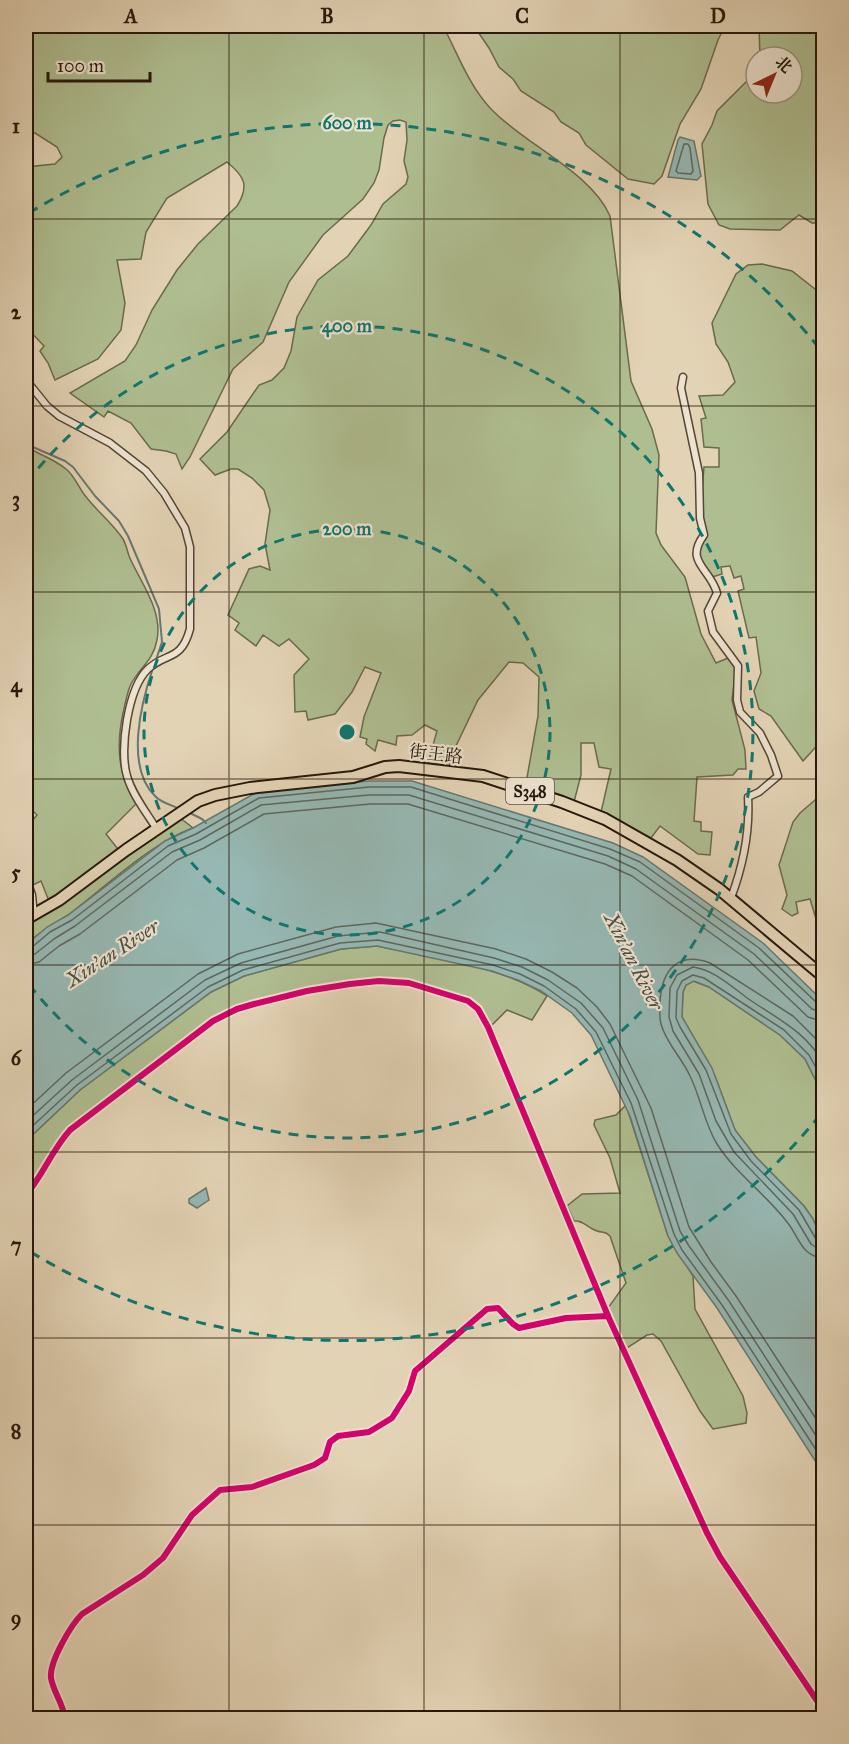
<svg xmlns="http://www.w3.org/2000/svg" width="849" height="1744" font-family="'IM FELL Great Primer','Noto Serif SC',serif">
<rect width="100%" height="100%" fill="#e3d3b5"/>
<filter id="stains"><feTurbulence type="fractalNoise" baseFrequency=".00333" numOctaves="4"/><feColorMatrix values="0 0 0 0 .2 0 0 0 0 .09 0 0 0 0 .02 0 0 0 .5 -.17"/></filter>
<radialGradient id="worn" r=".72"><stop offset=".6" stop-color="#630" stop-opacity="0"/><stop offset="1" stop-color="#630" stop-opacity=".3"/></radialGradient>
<g fill="#afbe91" stroke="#6a6a4e" stroke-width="1.5">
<path d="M26,26H443C458,54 469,86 491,109C524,144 591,172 610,216L631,381L652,429L659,455L656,533L661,545L685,577L701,634L716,663L728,658L736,668L732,700L745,750L746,769H738L733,775L697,777L694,821L701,822V831L712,832L710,855L698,854L660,826L651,838L601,812L611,769L599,767L594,743H581V775L574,802L526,783L538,716L539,677L523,663L509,662L478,700L455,748L449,766L428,763L437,731L425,725L412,735L397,736L396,745L378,740L375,751L366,744L367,739L360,737L364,717L381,673L365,667L352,692L335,714L308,720L306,711L295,712L294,675L309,659L289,639L279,646L263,635L256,646L235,630L239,623L228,615L249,569L260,566L270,570L265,544L270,510L264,490L252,478L238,469H231L215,475L200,459L227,432L259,385L272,380L284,368L291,351L297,317L318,280L348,256L371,225L383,204L406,184L408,177L404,161L407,140L406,122L400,120L393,121L388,125L384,138L379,170L374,183L363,199L323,235L289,282L263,342L233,369L190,457L182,469L176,454L166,451L151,449L131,423L108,411L104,417L70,393L125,361L136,345L152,310L177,270L198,244L237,206C250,185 244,176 227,162L167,198L146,232L141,259L117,260L125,303L121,330L98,359L55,380L48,363L40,351L44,346L26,327V167L55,164L62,157L57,147L35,133L32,132L26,134Z"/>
<path d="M474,26H725L718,40L701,89L680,124L662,176L654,184L628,179L586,145L579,133L561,122L554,112L521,91L513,79L499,67L489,48Z"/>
<path d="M759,26H823V223H812L799,215L780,230L730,229L719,225L708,204L702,144L712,125L717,111L756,72V93H792V57H760Z"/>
<path d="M762,264L792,271L815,289L824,288V738L803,761L771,716L759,709L754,691L761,673L756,637L749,638L738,591L744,589L741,576L734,578L730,566L721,567L722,574L712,577L698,556L699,545L706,535L701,504L704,467H719V448L704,447L701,419L706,418L699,396L723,395L735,382L728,362L716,344L712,323L736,274L748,265Z"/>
<path d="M26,447C39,454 54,459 66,469C75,476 79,489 87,498C98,512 113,524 123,539C126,544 127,550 129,556C140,582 163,610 157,640C153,662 139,667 130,686C127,694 125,704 123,713C116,746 118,775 136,804L106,834L118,849L49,901L41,881L33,885L26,867V828L37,815L26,804Z"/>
<path d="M823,784V945L816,938L820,932L810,899L796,902L798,913L792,916L782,909L787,895L779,865L793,822L800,813L815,800Z"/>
<path d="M179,817L193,828C153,842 106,886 71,913C56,924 39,931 26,945V923Z"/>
<path d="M377,946C430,957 502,966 547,996L532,1020L507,1010L491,1026L482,1011L469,997L408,980L367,979L297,991L243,1005L214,1017L74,1123C55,1143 44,1169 26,1191V1141L80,1090L211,992L244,976L341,949Z"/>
<path d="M693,981L709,987L780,1035L805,1059L823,1095V1242L813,1219L804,1206L756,1157L735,1130L715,1076L682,1017L683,992L686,985Z"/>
<path d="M626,1105L668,1236L693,1276L695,1309L743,1396L747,1413L746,1423L713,1429L700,1411L661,1341L653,1334L647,1335L627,1348L608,1308L626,1283L610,1236C605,1231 603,1233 597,1231C587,1228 584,1220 574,1221L567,1206L582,1194L620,1193L610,1158L594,1125L595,1120L616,1115Z"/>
</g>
<g fill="#96b7b2" stroke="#69776f" stroke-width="1.5">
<path d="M680,137L694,141L701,176L697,180L668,177L678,140Z"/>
<path d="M369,781H412L613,843L643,857L763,943L823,1001V1095L805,1059L780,1035L709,987L694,981L686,985L683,992L682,1017L712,1068L735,1130L756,1157L804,1206L813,1219L823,1242V1473L717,1308L677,1253L668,1236L630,1116L591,1035L572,1013L541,991L518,980L492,971L377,946L341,949L244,976L211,992L80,1090L26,1141V945L47,927L68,915L165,841L193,828L257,792Z"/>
<path d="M206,1188L209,1200L197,1208L189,1203V1199Z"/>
</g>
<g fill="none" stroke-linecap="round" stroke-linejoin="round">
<g stroke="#5e675e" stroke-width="1.5">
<path d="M684,144H688L690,148L693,171L691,174L678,173L676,171Z"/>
<path d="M26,948H31L50,932L72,920L168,846L196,834L259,798L369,787H411L610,849L640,862L759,948L817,1003L824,1005"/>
<path d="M26,956L35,954L54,939L75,926L172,852L200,840L261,805L369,795H409L608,856L636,869L754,954L812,1009L824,1013"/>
<path d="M26,965L39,962L59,946L80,934L177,860L204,848L264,814L370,804H408L605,864L632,876L748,960L808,1017L824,1022"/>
<path d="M824,1047L793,1016L710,963C678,951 662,970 660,1001C660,1009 659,1017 661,1024C666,1043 682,1058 690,1076C701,1098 704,1123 717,1144C736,1174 766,1194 787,1222C799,1236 801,1257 824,1258"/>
<path d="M824,1065C808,1033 778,1019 750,1000C733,988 715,970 693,967L677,975L670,988L669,1017L673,1031L699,1074L716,1121L734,1152L793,1214L811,1244L817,1248L824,1249"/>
<path d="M824,1082L809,1055L784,1030L704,978L693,975L682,981L677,991L676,1018L680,1027L706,1070L731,1134L751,1161L799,1210L816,1239L824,1242"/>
<path d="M26,1110L66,1073L198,974L238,954L336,927L376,923L496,949L526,959L552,972L577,988L597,1007L610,1024L651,1108L689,1227L711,1262L736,1296L824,1431"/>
<path d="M26,1122L72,1080L205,980L241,963L338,936L380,932L494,958L522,967L548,980L581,1003L603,1028L638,1100L680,1231L689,1246L729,1301L824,1448"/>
<path d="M26,1132L77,1085L208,987L243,970L340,943L378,940L493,965L520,974L544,986L576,1009L596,1032L631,1103L674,1234L682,1250L722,1305L824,1462"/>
</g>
<g stroke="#69776f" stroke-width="2">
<path d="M26,444L65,461L73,467L95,496L119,521L128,536L159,609L162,642L156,660"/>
<path d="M153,668C141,703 125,767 155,796C161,803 172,805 180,809"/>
<path d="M188,812L202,819L206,823"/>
</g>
<defs>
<g id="minor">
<path d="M683,377L681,388L699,473L700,518L704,535C684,562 710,568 717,593L708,611L713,632L738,666L737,700L740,712L760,733L771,755L778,776L759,792L748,797C750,831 743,866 731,898"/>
<path d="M26,380L47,406L59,416L110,443L146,471L164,493L185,528L190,547V629C181,662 166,652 148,669C128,688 119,750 127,776C132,794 146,812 156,828"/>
<path d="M26,878L32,895L34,915"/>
<path d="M26,1195C43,1175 52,1150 70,1130L213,1021L237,1009L254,1004L307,991L350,984L379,981L409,983L468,1001L478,1009L488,1027L608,1316L707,1533L720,1557L824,1711"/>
<path d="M65,1718C63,1704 53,1691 51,1678C49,1662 71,1625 82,1614L143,1575L163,1558L192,1515L220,1490L252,1487L314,1465L325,1458L330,1442L338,1436L369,1432L392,1418L409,1391L415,1371L487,1309L498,1308L513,1324L519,1328L566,1318L608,1316"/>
</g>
<path id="primary" d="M26,919L59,900L126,850L198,801L215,795L250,788L353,777L385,767L399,766L483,776L562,802L605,819L677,860L719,889L824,977"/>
</defs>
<use href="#minor" stroke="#554635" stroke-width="9"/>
<use href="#primary" stroke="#26170a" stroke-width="14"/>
<use href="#minor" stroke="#ede2cf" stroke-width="6"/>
<use href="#primary" stroke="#e3d3b5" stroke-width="10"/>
<defs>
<g id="cycleway">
<path d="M26,1195C43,1175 52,1150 70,1130L213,1021L237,1009L254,1004L307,991L350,984L379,981L409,983L468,1001L478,1009L488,1027L608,1316L707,1533L720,1557L824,1711"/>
<path d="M65,1718C63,1704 53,1691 51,1678C49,1662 71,1625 82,1614L143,1575L163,1558L192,1515L220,1490L252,1487L314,1465L325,1458L330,1442L338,1436L369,1432L392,1418L409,1391L415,1371L487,1309L498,1308L513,1324L519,1328L566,1318L608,1316"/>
</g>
</defs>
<use href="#cycleway" stroke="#ede2cf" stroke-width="10"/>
<use href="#cycleway" stroke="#d6006c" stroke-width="6"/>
</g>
<path fill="none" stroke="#26170a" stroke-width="1.5" stroke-opacity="0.55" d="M229,26V1718M424,26V1718M620,26V1718M26,219H824M26,406H824M26,592H824M26,779H824M26,965H824M26,1152H824M26,1338H824M26,1525H824"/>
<g fill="none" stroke="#0f766e" stroke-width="3" stroke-dasharray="10 8">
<circle cx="347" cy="732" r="203"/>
<path d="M27 482A406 406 0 1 1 27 982"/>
<path d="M820 1115A609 609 0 0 1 29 1251M29 213A609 609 0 0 1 820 349"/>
</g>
<g text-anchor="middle" stroke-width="4.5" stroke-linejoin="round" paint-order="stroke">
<rect fill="#ede2cf" stroke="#625445" stroke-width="1.5" x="506" y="778" width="48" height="26" rx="4.5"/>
<g font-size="16" font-weight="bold" fill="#26170a">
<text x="530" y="797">S348</text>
</g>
<g font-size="18" fill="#26170a" stroke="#ede2cf">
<text transform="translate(436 754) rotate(7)" y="6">街王路</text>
</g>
<g font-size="20" font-style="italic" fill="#4d4f45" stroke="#ede2cf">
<text transform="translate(112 953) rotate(-33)" y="7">Xin’an River</text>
<text transform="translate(634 961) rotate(63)" y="7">Xin’an River</text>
</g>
</g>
<circle cx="347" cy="732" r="9" fill="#0f766e" stroke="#ede2cf" stroke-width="3"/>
<g font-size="18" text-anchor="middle" font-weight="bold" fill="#0f766e" stroke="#ede2cf" stroke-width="4.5" stroke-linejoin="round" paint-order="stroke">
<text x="347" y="129">600 m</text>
<text x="347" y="332">400 m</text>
<text x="347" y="535">200 m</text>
</g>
<rect width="849" height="1744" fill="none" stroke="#e3d3b5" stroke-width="66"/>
<g transform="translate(774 75) rotate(43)"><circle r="28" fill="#ede2cf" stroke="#9d9180" stroke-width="1.5"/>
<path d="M0-4.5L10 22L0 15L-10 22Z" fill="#8f2418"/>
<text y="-9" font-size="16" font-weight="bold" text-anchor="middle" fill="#26170a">北</text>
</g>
<path d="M48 72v9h102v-9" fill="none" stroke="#26170a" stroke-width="3"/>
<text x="57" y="72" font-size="18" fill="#26170a" stroke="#ede2cf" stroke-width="4.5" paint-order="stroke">100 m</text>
<rect x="33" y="33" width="783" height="1678" fill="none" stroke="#26170a" stroke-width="2"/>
<g font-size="20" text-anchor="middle" font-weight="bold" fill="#26170a">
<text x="131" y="23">A</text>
<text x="327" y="23">B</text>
<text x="522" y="23">C</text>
<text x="718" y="23">D</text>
<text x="16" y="133">1</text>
<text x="16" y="319">2</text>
<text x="16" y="506">3</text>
<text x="16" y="692">4</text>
<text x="16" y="879">5</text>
<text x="16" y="1065">6</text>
<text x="16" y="1252">7</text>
<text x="16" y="1438">8</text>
<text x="16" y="1625">9</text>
</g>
<rect width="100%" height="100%" filter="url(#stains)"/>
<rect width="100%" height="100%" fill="url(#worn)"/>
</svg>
